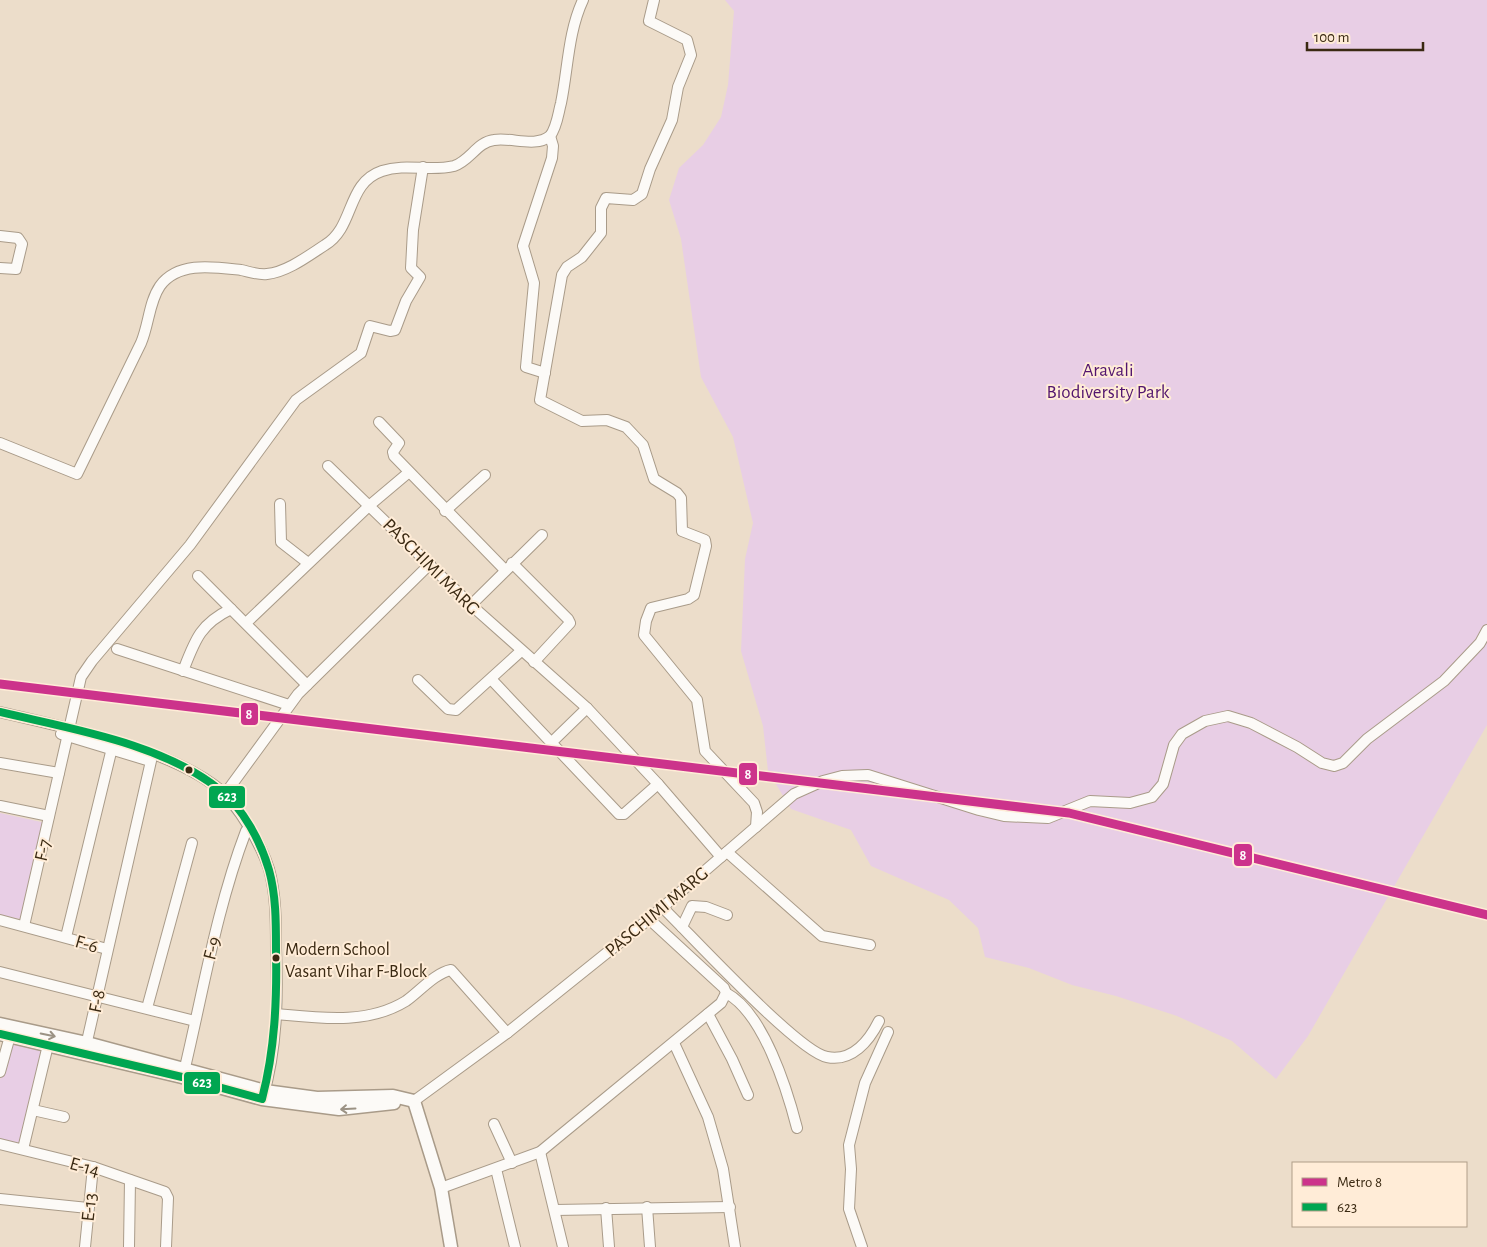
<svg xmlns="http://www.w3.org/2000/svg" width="1487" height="1247" font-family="'Alegreya Sans',sans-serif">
<rect width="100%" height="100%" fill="#ecddca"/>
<g fill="#e8cee5">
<path d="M725,0H1487V725L1308,1036L1276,1079L1232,1041L1177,1016L1116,996L1072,985L1029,968L985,957L978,928L949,900L871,866L851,830L791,809L768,771L763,726L741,651L745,559L753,523L733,437L701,377L681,239L669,200L679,168L703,145L721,117L728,85L734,11Z"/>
<path d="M0,813L46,823L25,920L0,915Z"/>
<path d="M11,1041L42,1048L19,1143L0,1139V1080Z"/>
</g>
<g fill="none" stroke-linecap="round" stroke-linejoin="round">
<defs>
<g id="minor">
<path d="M654,0L649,21L687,40L691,55L678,87L672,120L650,169L642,194L633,200L606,198L601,208V233L582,257L567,267L562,275L540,400L582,421L607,420L626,427L643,445L654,479L677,493L681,498L682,531L705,540L706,546L694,595L688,599L651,608L646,621L644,635L697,700L705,751L754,803L757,812L756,827"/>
<path d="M0,236L18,238L22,244L16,269L0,268"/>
<path d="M545,373L526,367L534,283L523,246L552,158L553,146L550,136"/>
<path d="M379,422L399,443L393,452L394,456L505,570"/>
<path d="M0,443L77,474L141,343C149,324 149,302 160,286C178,261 214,267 241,270C250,272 258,275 267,274C287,272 308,256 325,245C355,227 346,183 382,171C406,163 430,172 454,166C470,161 477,142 494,140C512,137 535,148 550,136C557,127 558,114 561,103C568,69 568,32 583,0"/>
<path d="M328,466L471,605L587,708L658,784L721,857"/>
<path d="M280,504L281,542L308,563"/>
<path d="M445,511L485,475"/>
<path d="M512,563L568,619L570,623L534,662"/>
<path d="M198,576L307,685"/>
<path d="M471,605L542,535"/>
<path d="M246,623L370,505L408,473"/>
<path d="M117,649L289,705"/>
<path d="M183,671C195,640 200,624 231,609"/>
<path d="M491,679L619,814H624L658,784"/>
<path d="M418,680L448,709L456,710L521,651"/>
<path d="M0,712C63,727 169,748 219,789C239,806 261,844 269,869C276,894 276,922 276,948C278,999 277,1048 263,1097"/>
<path d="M61,734L150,761"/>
<path d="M552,742L587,708"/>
<path d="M0,763L59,773"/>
<path d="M222,798L298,694L430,564"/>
<path d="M0,806L49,816"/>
<path d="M727,852L822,936L870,945"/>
<path d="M662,907C690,934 798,1052 827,1057C852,1062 869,1041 879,1021"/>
<path d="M0,920L107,949"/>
<path d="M24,926L81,677L92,661L190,545L296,400L361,353L370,326L390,331L395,330L406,301L420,277L411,268L413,230L423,167"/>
<path d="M682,927L692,906L706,907L727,915"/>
<path d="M66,937L112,748"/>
<path d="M0,972L195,1021"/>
<path d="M726,993C763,1012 787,1089 797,1128"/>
<path d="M147,1008L192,843"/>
<path d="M277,1014C320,1018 367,1025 406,1001C419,992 435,973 451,970L507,1033"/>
<path d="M708,1014L732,1059L748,1095"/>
<path d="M674,1043L708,1117L723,1169L735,1247"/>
<path d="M85,1050L151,761"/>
<path d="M0,1072L10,1036"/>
<path d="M183,1076C203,993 216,910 246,831"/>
<path d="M414,1101L507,1033L649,919L794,794L823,781L842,776L868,775L979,810L1004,816L1048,818L1090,801L1130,803L1152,797L1163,784L1174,745L1182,734L1205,721L1228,716L1251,723L1297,747L1322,763L1334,766L1343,763L1367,739L1444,681L1480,643L1487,630"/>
<path d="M33,1110L64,1117"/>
<path d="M494,1124L512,1163"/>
<path d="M0,1144L93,1167L165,1192L168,1198L166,1247"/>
<path d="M23,1149L48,1045"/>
<path d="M540,1152L563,1247"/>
<path d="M496,1169L515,1247"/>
<path d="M441,1188L540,1152L721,1003L726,993L724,988L649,919"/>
<path d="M0,1199L88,1208"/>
<path d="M647,1207L650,1247"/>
<path d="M606,1208L609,1247"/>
<path d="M555,1210L730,1207"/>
<path d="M85,1247L93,1167"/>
<path d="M129,1247L130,1180"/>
<path d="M862,1247L849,1209L851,1169L849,1145L865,1083L888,1032"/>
</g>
<g id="major">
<path d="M0,1024L87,1043L265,1091L317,1098L393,1096L414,1101"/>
<path d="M0,1034L182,1077L262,1099L339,1109L394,1103"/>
<path d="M414,1101L441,1188L451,1247"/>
</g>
</defs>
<use href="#minor" stroke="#a99b89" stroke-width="12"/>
<use href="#major" stroke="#a99b89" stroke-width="15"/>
<use href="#minor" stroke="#fcfaf7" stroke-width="10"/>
<use href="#major" stroke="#fcfaf7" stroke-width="12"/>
<defs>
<path id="bus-1" d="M0,712C71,729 162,743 220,790C243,808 261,842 269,870C276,895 276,922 276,949C277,1000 275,1049 262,1099L182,1077L0,1034"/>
</defs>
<use href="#bus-1" stroke="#ffecd7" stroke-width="11"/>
<use href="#bus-1" stroke="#00a651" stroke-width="8"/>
<defs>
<path id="metro-1" d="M0,684L1069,813L1487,915"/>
</defs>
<use href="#metro-1" stroke="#ffecd7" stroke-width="12"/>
<use href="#metro-1" stroke="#cc338b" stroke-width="9"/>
</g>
<defs><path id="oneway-shaft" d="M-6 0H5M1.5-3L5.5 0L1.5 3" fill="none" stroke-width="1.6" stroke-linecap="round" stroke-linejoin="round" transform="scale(1.25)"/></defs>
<g stroke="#9b9284">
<use href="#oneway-shaft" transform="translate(48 1035) rotate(12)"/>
<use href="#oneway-shaft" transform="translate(348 1109) rotate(177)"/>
</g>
<g fill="#3a2912" stroke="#ffecd7" stroke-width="2">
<circle cx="189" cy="770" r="4.5"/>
<circle cx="276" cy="958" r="4.5"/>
</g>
<g text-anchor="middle" stroke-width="4" stroke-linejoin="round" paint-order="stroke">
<g font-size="18" fill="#3a2912" stroke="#ffecd7" text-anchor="start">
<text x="285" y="955">Modern School<tspan x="285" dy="22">Vasant Vihar F-Block</tspan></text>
</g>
<g font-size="19" fill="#52156e" stroke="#ffecd7">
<text x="1108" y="376">Aravali<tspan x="1108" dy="22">Biodiversity Park</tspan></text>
</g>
<g font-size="19" fill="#3a2912" stroke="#ffecd7">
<text transform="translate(432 566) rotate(45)" y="7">PASCHIMI MARG</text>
<text transform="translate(42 850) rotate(-77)" y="7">F-7</text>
<text transform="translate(656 911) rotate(-40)" y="7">PASCHIMI MARG</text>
<text transform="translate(87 943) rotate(16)" y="7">F-6</text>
<text transform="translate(211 948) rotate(-75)" y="7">F-9</text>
<text transform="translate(96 1001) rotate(-78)" y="7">F-8</text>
<text transform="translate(85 1166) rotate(16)" y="7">E-14</text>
<text transform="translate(88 1207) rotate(-84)" y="7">E-13</text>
</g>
</g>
<g stroke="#ffecd7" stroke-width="2">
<rect x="240" y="702" width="19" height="24" rx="5" fill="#cc338b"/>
<rect x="738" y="762" width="20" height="24" rx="5" fill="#cc338b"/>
<rect x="208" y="785" width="38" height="24" rx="5" fill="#00a651"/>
<rect x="1233" y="843" width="20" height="24" rx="5" fill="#cc338b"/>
<rect x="183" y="1071" width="38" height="24" rx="5" fill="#00a651"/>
</g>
<g font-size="14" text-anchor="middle" font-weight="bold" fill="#fff">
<text x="249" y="719">8</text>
<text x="748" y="779">8</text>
<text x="227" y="801">623</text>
<text x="1243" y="860">8</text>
<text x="202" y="1087">623</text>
</g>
<rect x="1292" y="1162" width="175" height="65" fill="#ffecd7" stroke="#b09e88"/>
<rect x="1302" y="1178" width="25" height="8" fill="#cc338b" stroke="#b09e88"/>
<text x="1337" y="1187" font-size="15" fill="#3a2912">Metro 8</text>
<rect x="1302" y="1203" width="25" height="8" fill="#00a651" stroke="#b09e88"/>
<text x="1337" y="1212" font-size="15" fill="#3a2912">623</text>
<path d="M1307 42v8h116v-8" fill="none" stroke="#3a2912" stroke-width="2.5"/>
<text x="1314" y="42" font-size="15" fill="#3a2912" stroke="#ffecd7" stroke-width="4" paint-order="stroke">100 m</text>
</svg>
